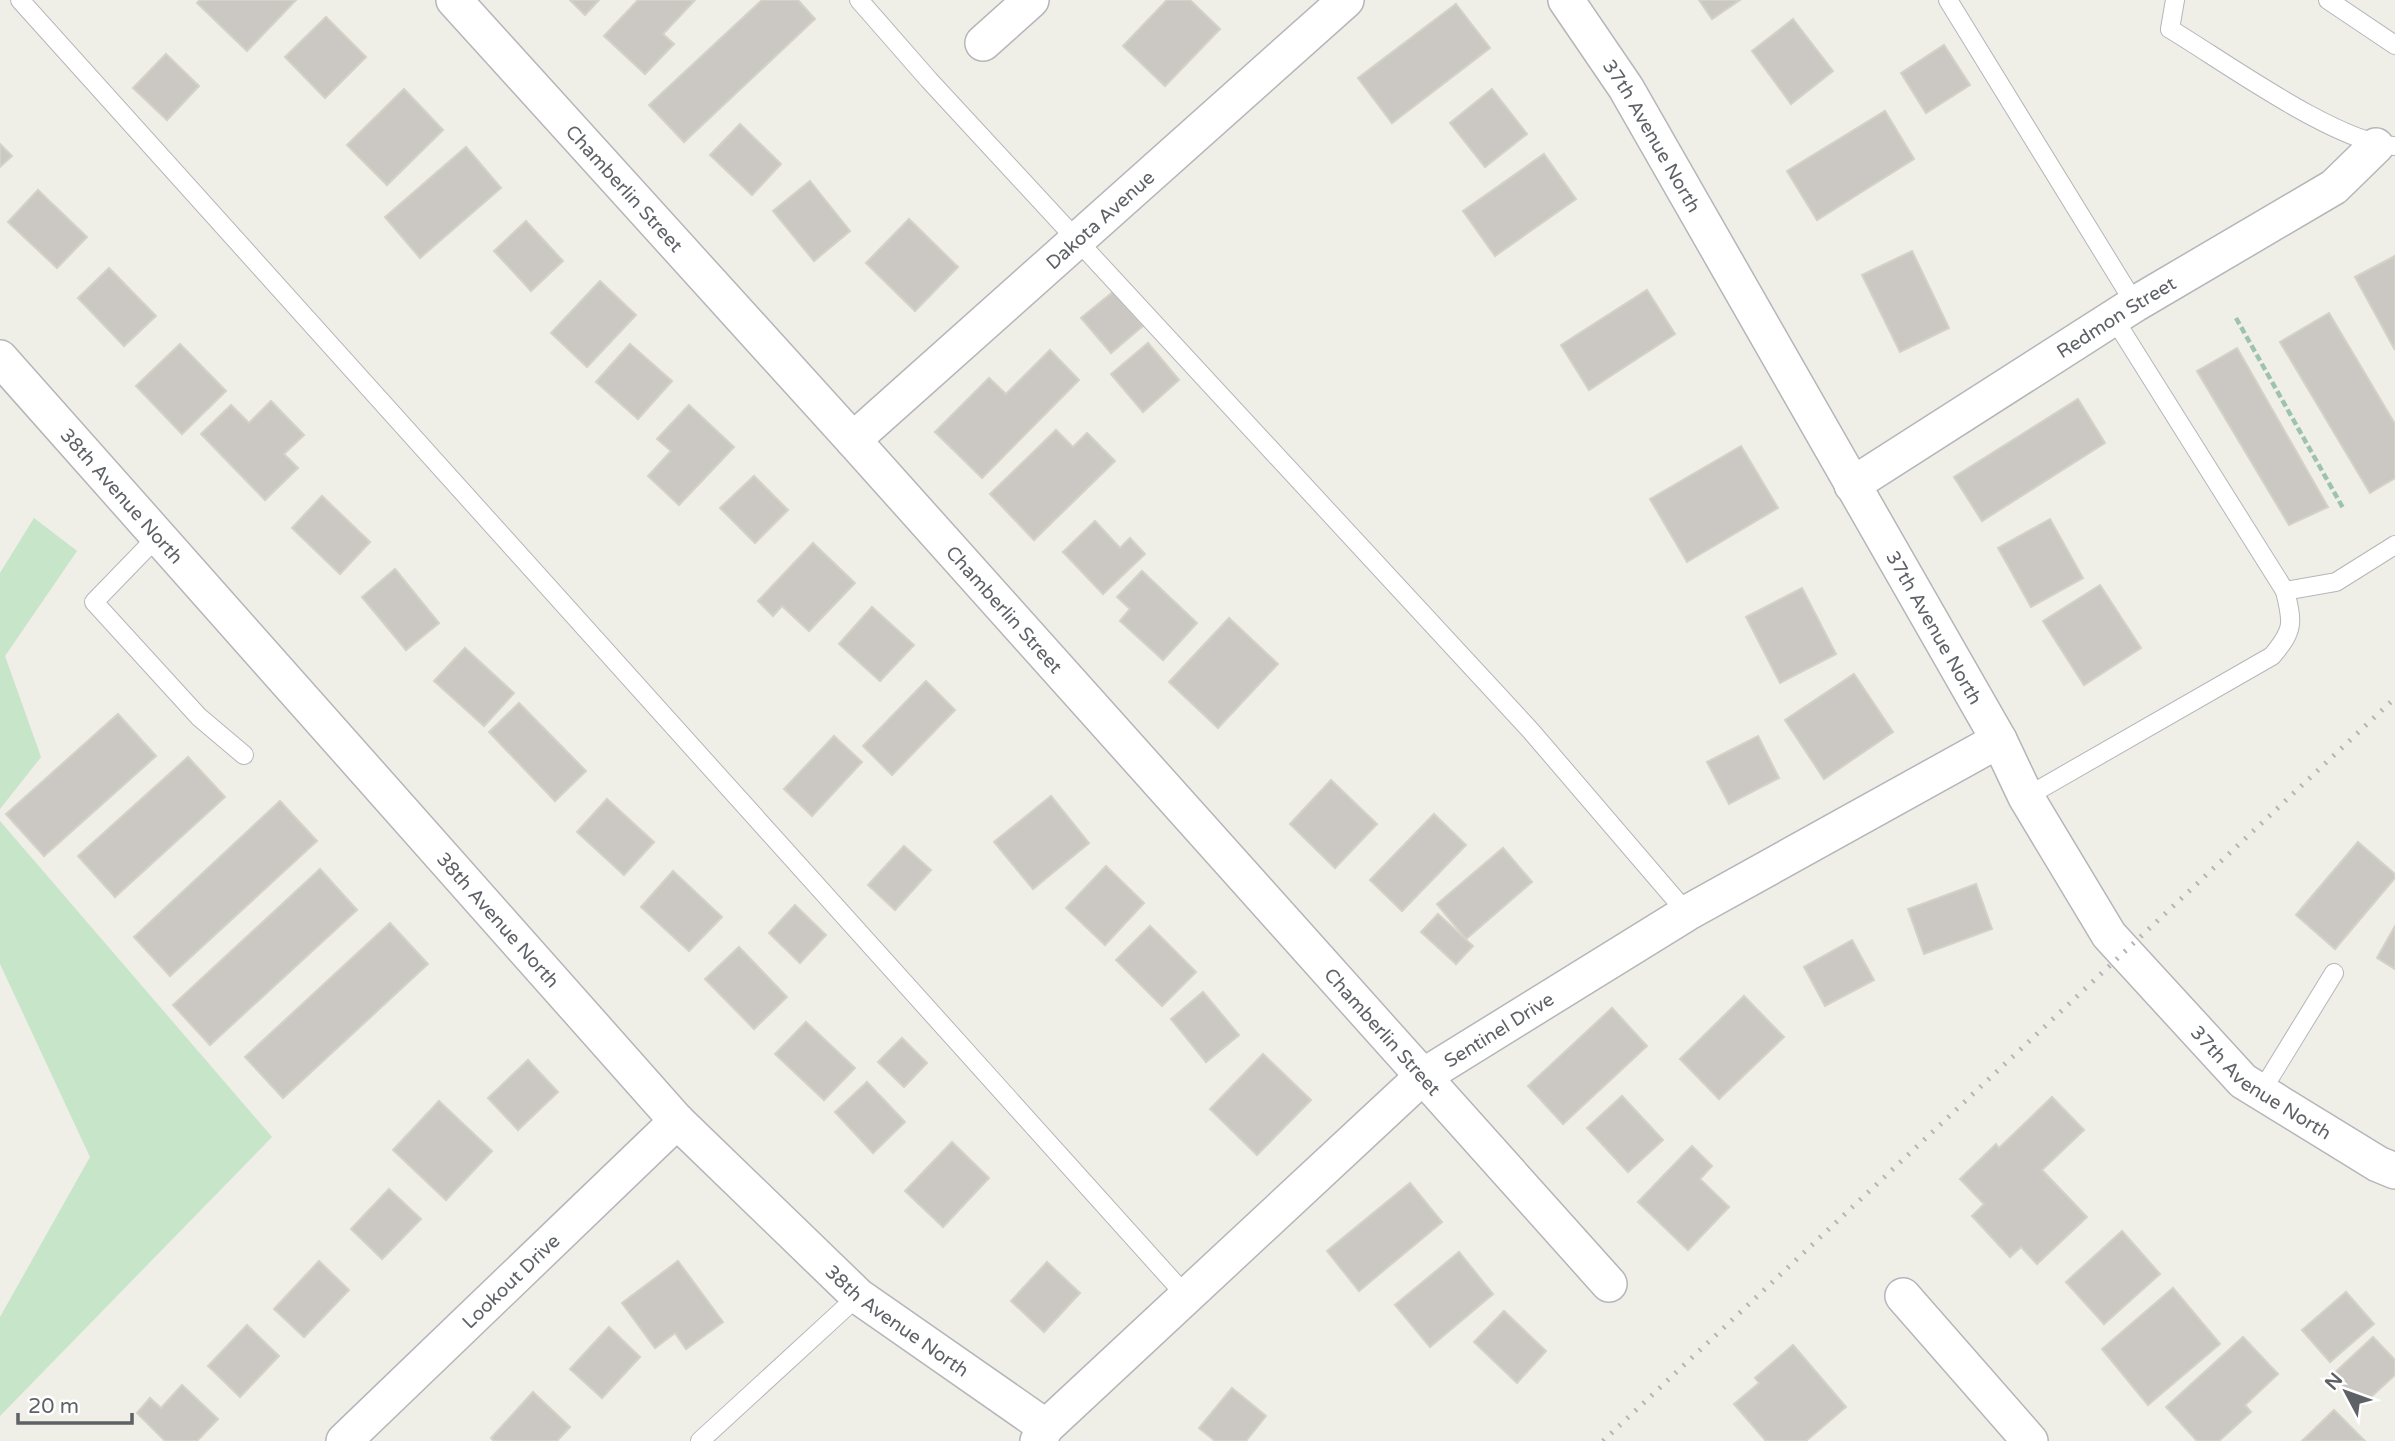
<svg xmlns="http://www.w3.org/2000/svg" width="2395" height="1441" font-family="'Varela Round',sans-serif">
<rect width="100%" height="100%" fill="#efeee7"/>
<g fill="#c6e5c9">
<path d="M34,518L77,551L5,656L41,757L0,809V573Z"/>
<path d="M0,821L272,1137L0,1416V1317L90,1157L0,964Z"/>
</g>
<g fill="#cbc8c4" stroke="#d4d1c6" stroke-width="2">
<path d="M200,0H296L247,51L197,3Z"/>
<path d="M570,0H599L585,15Z"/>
<path d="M638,0H695L663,34L674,44L645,74L604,36Z"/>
<path d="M762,0H798L815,19L684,142L649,105Z"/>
<path d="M1167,0H1190L1220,29L1165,86L1123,46Z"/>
<path d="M1699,0H1740L1712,19Z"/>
<path d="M1456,4L1490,48L1392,123L1358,78Z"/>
<path d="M326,17L366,57L325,98L285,57Z"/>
<path d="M1793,19L1833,71L1791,104L1752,51Z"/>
<path d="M1944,45L1970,85L1926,113L1901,73Z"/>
<path d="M166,54L199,86L167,120L133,88Z"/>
<path d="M404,89L443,130L387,185L347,145Z"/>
<path d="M1492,89L1527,134L1485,167L1450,123Z"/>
<path d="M1885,111L1914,159L1817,220L1787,171Z"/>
<path d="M740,124L781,164L752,195L710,155Z"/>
<path d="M0,144L12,156L0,167Z"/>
<path d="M466,147L501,188L420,258L385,217Z"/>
<path d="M1544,154L1576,199L1495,256L1463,211Z"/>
<path d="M810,181L850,231L814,261L773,211Z"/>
<path d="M38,190L87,237L57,268L8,222Z"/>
<path d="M909,219L958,267L915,311L866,263Z"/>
<path d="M526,221L563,261L531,291L494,251Z"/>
<path d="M1912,251L1949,328L1900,352L1862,275Z"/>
<path d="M2395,256V350L2355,277Z"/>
<path d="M109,268L156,316L124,346L78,298Z"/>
<path d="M600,281L636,315L587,367L551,333Z"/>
<path d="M1647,290L1675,334L1589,390L1561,345Z"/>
<path d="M1113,292L1143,326L1111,353L1081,318Z"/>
<path d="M2329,313L2395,424V478L2370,493L2280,342Z"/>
<path d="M1148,343L1179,380L1143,412L1111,374Z"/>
<path d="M180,344L226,391L182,434L136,386Z"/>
<path d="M630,344L672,381L638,419L596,382Z"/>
<path d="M2237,348L2328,507L2289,525L2197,371Z"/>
<path d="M1050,350L1079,380L982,478L935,432L989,378L1006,394Z"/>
<path d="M2078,399L2105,443L1982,521L1954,477Z"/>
<path d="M271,401L304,435L284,454L298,468L265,500L201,434L231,405L249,423Z"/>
<path d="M689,405L734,447L679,505L648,476L671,451L657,439Z"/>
<path d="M1056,430L1073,447L1087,433L1115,461L1034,540L990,494Z"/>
<path d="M1741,446L1778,508L1687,562L1650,499Z"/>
<path d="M754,476L788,510L755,543L720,508Z"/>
<path d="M322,496L370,542L340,574L292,528Z"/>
<path d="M2050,519L2083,578L2031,607L1998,548Z"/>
<path d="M1095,521L1120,548L1130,538L1145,554L1103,594L1063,552Z"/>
<path d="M813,543L855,583L809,631L782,606L773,616L758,601Z"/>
<path d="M395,569L439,623L406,650L362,597Z"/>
<path d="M1142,571L1197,623L1163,660L1120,621L1130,609L1117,597Z"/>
<path d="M2100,585L2141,648L2084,685L2043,621Z"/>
<path d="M1802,588L1836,654L1780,683L1746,617Z"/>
<path d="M872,607L914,645L880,681L839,644Z"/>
<path d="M1229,618L1278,664L1218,728L1169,682Z"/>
<path d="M465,648L514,693L484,726L434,681Z"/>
<path d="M1854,674L1893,732L1824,779L1785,720Z"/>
<path d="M926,681L955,710L892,775L863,746Z"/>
<path d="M519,703L586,771L555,801L489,732Z"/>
<path d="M118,714L156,756L44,856L6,814Z"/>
<path d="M834,736L862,762L812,816L784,789Z"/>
<path d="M1758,736L1779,778L1729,804L1707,762Z"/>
<path d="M188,757L225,797L115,897L78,856Z"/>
<path d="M1331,780L1377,824L1335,868L1290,824Z"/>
<path d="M1051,796L1089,843L1033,889L994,842Z"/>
<path d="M607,799L654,842L624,875L577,832Z"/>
<path d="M280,801L317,841L170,976L134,937Z"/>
<path d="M1434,814L1466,845L1402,911L1370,880Z"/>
<path d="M2358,842L2395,874V878L2335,949L2296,915Z"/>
<path d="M904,846L931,870L895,910L868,885Z"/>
<path d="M1503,848L1532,882L1466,939L1437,904Z"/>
<path d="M1106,866L1144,903L1105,945L1066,908Z"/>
<path d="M320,869L357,910L210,1045L173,1005Z"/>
<path d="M673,871L722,917L689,951L641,907Z"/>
<path d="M1976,884L1992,929L1924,954L1908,909Z"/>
<path d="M795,905L826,935L800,963L769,933Z"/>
<path d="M1438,914L1473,946L1456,964L1421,932Z"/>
<path d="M390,923L428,964L283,1098L245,1057Z"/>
<path d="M1150,926L1196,972L1162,1006L1116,960Z"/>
<path d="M2395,926V969L2377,958Z"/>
<path d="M1852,940L1874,980L1825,1006L1804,967Z"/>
<path d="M739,947L787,997L754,1029L705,979Z"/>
<path d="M1203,992L1239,1035L1206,1062L1171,1019Z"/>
<path d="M1744,996L1784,1037L1719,1099L1680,1059Z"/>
<path d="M1612,1008L1647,1046L1563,1124L1528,1086Z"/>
<path d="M806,1022L855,1068L824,1100L775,1054Z"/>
<path d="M902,1038L927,1063L904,1087L878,1062Z"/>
<path d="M1263,1054L1311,1100L1257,1155L1210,1109Z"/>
<path d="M528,1060L558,1092L518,1130L488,1098Z"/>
<path d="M867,1082L905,1122L873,1153L835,1112Z"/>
<path d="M1622,1096L1663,1140L1628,1172L1587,1128Z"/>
<path d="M2052,1097L2084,1130L2042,1170L2087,1217L2037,1264L2021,1247L2010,1257L1972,1216L1984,1204L1960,1179L1996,1144L1999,1148Z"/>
<path d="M439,1101L492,1151L446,1200L393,1150Z"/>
<path d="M952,1142L989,1178L943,1227L905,1191Z"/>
<path d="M1692,1146L1712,1166L1700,1179L1729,1207L1688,1250L1638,1202Z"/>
<path d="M1410,1183L1442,1222L1359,1291L1327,1251Z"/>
<path d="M389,1189L421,1219L382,1259L351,1229Z"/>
<path d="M2122,1231L2160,1274L2104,1324L2066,1282Z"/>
<path d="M1459,1252L1493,1294L1430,1347L1395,1305Z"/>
<path d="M319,1261L349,1290L304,1337L274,1309Z"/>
<path d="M678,1261L723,1322L686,1349L675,1333L655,1348L622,1303Z"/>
<path d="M1047,1262L1080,1293L1044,1332L1011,1301Z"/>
<path d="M2173,1288L2220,1344L2148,1405L2102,1349Z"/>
<path d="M2346,1292L2374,1324L2330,1362L2302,1330Z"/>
<path d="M1504,1311L1546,1351L1517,1383L1474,1342Z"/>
<path d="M247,1325L279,1356L240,1397L208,1366Z"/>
<path d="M609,1327L640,1357L602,1398L570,1369Z"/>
<path d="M2243,1337L2278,1374L2245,1405L2251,1412L2219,1441H2197L2166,1407Z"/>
<path d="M2373,1337L2395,1360V1375L2359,1408L2330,1377Z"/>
<path d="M1793,1345L1846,1407L1806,1441H1766L1734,1404L1759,1383L1755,1378Z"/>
<path d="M182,1385L218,1419L197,1441H165L137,1413L150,1398L161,1408Z"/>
<path d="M1232,1388L1266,1416L1246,1441H1215L1199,1428Z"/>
<path d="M533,1392L570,1427L557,1441H494L491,1438Z"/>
<path d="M2334,1410L2365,1441H2302Z"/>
</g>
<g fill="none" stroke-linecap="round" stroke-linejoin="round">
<defs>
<g id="lane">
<path d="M20,0L1188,1298"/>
<path d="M859,0L929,80L1531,731L1687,913"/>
<path d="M1948,0L2135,304"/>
<path d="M2175,0L2170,29C2222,60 2339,145 2395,146"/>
<path d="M2328,0L2395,45"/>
<path d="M2113,317L2285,591L2336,582L2395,545"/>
<path d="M159,535L94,602L199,717L244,755"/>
<path d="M2026,797L2272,656C2294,630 2293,623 2285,591"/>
<path d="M2261,1092L2334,973"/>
<path d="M700,1441L858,1296"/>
</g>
<g id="street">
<path id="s1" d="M454,0L853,440L1609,1284"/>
<path id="s2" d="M1566,0L1626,88L1999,740L2026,797L2109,935L2243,1081L2378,1164L2395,1171"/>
<path d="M983,43L1031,0"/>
<path id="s3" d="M0,358L677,1121L858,1296L1046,1427"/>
<path id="s4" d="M853,440L1346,0"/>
<path id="s5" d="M1852,485L2135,304L2334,187L2376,146"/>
<path d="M1903,1296L2030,1441"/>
<path id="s6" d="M344,1441L677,1121"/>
<path id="s7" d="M1038,1441L1046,1427L1422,1077L1687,913L1999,740"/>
</g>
</defs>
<use href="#lane" stroke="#b4b6ba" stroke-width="20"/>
<use href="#street" stroke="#b4b6ba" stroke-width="38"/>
<path stroke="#9ec3ac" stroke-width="4.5" stroke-dasharray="7 3.5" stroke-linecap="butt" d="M2236,318L2343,508"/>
<use href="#lane" stroke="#fff" stroke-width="18"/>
<use href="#street" stroke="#fff" stroke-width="35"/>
<path stroke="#b5b5b6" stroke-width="5" stroke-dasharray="2 9" stroke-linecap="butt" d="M1603,1441L2395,698"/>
</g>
<g text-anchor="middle" stroke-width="5" stroke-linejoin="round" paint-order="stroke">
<g font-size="19" fill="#5e6166" stroke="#fff">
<text dy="7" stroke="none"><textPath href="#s2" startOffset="161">37th Avenue North</textPath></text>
<text dy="7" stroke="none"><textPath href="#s1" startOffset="254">Chamberlin Street</textPath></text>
<text dy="7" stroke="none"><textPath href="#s4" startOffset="331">Dakota Avenue</textPath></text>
<text dy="7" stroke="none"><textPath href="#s5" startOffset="313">Redmon Street</textPath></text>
<text dy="7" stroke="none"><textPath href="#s3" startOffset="184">38th Avenue North</textPath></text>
<text dy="7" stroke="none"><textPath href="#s1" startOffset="821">Chamberlin Street</textPath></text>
<text dy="7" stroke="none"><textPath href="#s2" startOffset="728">37th Avenue North</textPath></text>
<text dy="7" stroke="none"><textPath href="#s3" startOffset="751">38th Avenue North</textPath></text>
<text dy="7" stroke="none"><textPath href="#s7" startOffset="620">Sentinel Drive</textPath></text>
<text dy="7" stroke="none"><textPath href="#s1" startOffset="1388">Chamberlin Street</textPath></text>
<text dy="7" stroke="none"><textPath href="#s2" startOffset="1295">37th Avenue North</textPath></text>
<text dy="7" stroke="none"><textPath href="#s6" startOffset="231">Lookout Drive</textPath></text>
<text dy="7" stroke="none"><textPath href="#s3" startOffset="1318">38th Avenue North</textPath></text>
</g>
</g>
<g transform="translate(2346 1392) rotate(311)" stroke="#ffffff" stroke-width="5" paint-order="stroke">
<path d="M0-5L12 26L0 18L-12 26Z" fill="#5e6166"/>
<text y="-10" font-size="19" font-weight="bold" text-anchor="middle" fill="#5e6166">N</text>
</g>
<path d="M18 1413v10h114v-10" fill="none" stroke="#5e6166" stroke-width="3.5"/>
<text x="28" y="1413" font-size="21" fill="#5e6166" stroke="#ffffff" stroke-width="5" paint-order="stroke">20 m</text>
</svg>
